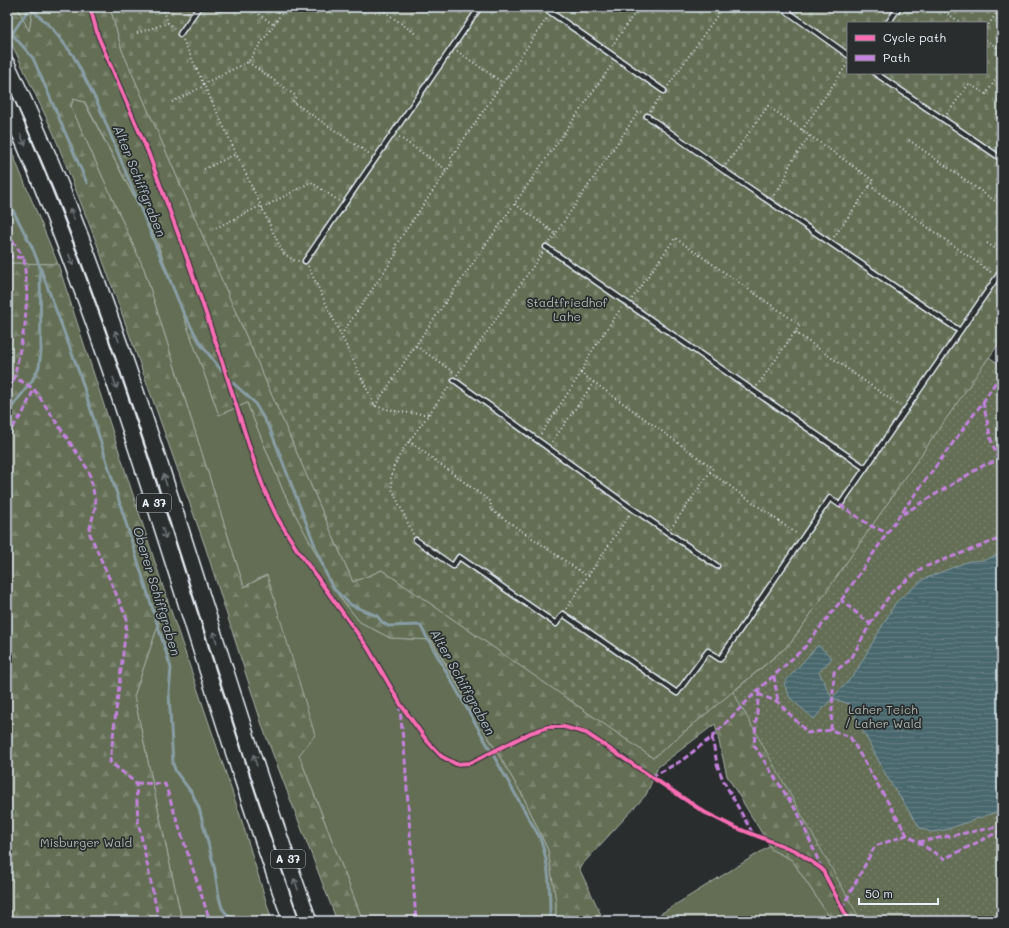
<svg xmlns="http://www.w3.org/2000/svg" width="1009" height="928" font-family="Mali,sans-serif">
<defs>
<pattern id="forest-firs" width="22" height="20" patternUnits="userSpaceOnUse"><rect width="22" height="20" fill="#636e55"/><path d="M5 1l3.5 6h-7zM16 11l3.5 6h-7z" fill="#79836e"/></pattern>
<pattern id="cemetery-stones" width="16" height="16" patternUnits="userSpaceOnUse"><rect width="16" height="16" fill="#636e55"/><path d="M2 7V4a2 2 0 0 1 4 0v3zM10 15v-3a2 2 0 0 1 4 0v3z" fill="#79836e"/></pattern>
<pattern id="park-dots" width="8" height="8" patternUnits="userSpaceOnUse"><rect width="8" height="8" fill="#636e55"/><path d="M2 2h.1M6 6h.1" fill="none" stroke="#79836e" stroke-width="1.8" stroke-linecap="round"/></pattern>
<pattern id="water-rules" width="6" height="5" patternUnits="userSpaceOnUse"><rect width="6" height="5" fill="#4a676d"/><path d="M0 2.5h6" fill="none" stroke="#647d83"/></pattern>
</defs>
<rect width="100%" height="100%" fill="#2a2d2e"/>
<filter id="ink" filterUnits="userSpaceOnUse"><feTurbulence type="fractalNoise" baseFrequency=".025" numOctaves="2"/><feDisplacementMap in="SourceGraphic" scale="8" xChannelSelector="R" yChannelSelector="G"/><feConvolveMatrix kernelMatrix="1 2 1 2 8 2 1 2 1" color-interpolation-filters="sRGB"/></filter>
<g filter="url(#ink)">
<g fill="#636e55" stroke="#a6b0a6">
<path d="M73,99L84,102L156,239L219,415L247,403L284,493L338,595L360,622L390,638L431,640L524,798L548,850L556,901V921H363L299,755L266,575L244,587L144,269L71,107Z"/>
<path d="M7,140L58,264L7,263Z"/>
<path d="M167,599L240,815L272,921H182L134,696Z"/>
<path d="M770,846L773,850L792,860L832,921H649Z"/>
</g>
<g fill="url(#forest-firs)" stroke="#a6b0a6">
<path d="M7,7H17L29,30L33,7H110L122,50L353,582L382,570L653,758L790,644L971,384L1002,921H832L792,860L772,850L727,776L715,724L658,767L646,795L579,868L604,921H556V901L548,850L524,798L432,640L390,638L360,622L338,595L284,493L247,403L219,415L156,239L85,102L73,99L71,107L144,269L244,587L267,575L315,735L299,755L363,921H337L264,731L205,546L97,244L53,132L7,34Z"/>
<path d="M7,263L58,264L167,599L134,696L182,921H7Z"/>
</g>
<path fill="url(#cemetery-stones)" stroke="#a6b0a6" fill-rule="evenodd" d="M110,7H1002V339L790,644L653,758L382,570L353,582L122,50ZM848,23H986V73H848Z"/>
<g fill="url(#park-dots)" stroke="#a6b0a6">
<path d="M17,7H33L29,31Z"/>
<path d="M989,357L1002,366V921H861L733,692L790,644Z"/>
</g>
<path fill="url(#water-rules)" stroke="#899ea5" d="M1002,553V810L945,830L931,832L920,828L887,777L849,704L832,698L814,719L790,698L784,683L818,645L832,658L819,672L832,698L854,675L896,602L924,579L969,561L985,560Z"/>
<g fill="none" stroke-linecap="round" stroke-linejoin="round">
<g stroke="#899ea5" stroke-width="3">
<path d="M30,8L51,27L73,55L98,104L183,312L200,343L221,370"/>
<path d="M7,22L12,34L33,58L87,183"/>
<path d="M12,34L30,7"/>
<path d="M7,199L32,247L40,267L41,351L39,367L32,381L7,413"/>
<path d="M40,267L80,375L171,668L169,693L173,764L176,772L192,793L199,808L214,866L219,897L222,908L232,921"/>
<path d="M232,382L254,402L270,429L319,556L329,581L335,590L351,605L377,616L382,622L388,626L420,625L540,838C550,865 550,893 550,921"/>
</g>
<defs>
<g id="service">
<path d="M543,7L664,91"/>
<path d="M781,7L848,55"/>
<path d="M888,23L899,7"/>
<path d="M180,34L199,7"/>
<path d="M875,73L1002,159"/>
<path d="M647,116L723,170L960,331"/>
<path d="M546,247L865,468"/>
<path d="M305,261L480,7"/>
<path d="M454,380L633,509L717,566"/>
<path d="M416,540L453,566L459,557L556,624L563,614L677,693L708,651L720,659L830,498L840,505L1002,270"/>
</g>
<g id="motorway">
<path d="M7,64C29,111 50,158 69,207C161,441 224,685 309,921"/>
<path d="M7,104C125,368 193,650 291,921"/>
</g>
</defs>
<use href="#service" stroke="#e8f1f8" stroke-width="7"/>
<use href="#motorway" stroke="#e8f1f8" stroke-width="18"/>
<g stroke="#e8f1f8" stroke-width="2" stroke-dasharray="1 3" stroke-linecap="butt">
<path d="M163,7L168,23L175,29"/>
<path d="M249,7L274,25"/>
<path d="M378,7L416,34"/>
<path d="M938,7L961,23"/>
<path d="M986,28L1001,7"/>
<path d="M137,33L168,23"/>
<path d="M183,40L283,253L294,260L299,261"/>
<path d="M986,40L1002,51"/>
<path d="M612,46L639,7"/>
<path d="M457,51L503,83"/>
<path d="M248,62L296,96L293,102L371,155"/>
<path d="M203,84L248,62L286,7"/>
<path d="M668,86L723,7"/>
<path d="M172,102L204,86"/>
<path d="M650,111L660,97"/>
<path d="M947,114L969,84L986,94L1002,70"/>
<path d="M802,130L848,63"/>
<path d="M399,137L447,170"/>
<path d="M909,140L1002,206"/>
<path d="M726,165L768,106L874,181L870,186L992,273"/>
<path d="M204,169L236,154"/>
<path d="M774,195L785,179L790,164L810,135"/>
<path d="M515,204L556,234"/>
<path d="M262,208L311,182L339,201"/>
<path d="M216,228L260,206"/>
<path d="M834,237L870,186"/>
<path d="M550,242L639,111L641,112"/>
<path d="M987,243L1002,253"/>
<path d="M308,266L375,406C392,411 410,414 428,414"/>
<path d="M632,299L675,238L800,325L795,332L900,406"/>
<path d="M341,335L397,253L395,246L452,163L451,158L547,18"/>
<path d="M416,346L455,373"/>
<path d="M581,373L590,354L621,308"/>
<path d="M457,375L543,252"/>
<path d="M757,386L795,332"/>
<path d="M375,406L415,346L613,63"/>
<path d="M541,434L581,373L713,468L671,528"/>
<path d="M409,441L491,502L490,509L587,576"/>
<path d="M552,442L594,382"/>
<path d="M710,472L797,534"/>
<path d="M413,534L392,489L391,478L394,466L402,451L450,385"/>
<path d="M566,609L629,515"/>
</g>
<use href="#service" stroke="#2a2d2e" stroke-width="4"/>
<use href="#motorway" stroke="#2a2d2e" stroke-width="15"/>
<g stroke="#c483df" stroke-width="3" stroke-dasharray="6 3" stroke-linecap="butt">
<path d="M7,233L24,258"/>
<path d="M7,256L24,258L27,294L25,324L14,379L21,381L34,389L89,471L96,504L89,532L127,619L110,762L136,783L138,821L159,921"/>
<path d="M7,392L14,379"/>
<path d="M983,402L991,440L1002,469"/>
<path d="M7,435L23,413L34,389"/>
<path d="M840,505L871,526L888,533"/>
<path d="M903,514L984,465L998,461"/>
<path d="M870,624L892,592L922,568L1002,538"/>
<path d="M774,676L778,702"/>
<path d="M759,691L754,745L799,815L821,867"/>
<path d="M758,694L778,702L808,733L831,730L850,737L907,835"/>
<path d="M401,705L400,710L405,759L416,921"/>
<path d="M831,730L834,672L851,659L870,624L841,600"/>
<path d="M712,737L717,764L723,780L753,834"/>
<path d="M652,777L681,761L712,737L759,689L804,648L840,602L899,516L983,402L1002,372"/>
<path d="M136,783L165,784L210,921"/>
<path d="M918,842L1002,826"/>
<path d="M842,908L875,846L907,835L944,859L1002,830"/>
</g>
<defs>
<path id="cycleway" d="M90,7L98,36L148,152L187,258L219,352L254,461L264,489L277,517L296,548L368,648L401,705L427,741L441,756L456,764L470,763L530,733L548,727H564L586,733L704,812L734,827L796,851L822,869L849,921"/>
</defs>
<use href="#cycleway" stroke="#2a2d2e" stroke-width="6"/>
<use href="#cycleway" stroke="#f96db3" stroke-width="4"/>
</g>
<defs><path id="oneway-shaft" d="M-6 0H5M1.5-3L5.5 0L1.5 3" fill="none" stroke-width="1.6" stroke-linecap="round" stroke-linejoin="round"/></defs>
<g stroke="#6c7275">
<use href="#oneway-shaft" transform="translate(23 140) rotate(66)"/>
<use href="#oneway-shaft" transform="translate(72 214) rotate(-111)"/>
<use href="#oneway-shaft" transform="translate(71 260) rotate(70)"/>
<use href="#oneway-shaft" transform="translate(117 336) rotate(-109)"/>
<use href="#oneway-shaft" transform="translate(115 383) rotate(71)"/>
<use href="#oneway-shaft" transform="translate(165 480) rotate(-108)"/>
<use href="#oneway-shaft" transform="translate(164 533) rotate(72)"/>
<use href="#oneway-shaft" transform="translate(215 637) rotate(-107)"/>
<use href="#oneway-shaft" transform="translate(255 760) rotate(-108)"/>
<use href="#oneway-shaft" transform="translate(296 884) rotate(-110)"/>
</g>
</g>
<g text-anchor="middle" stroke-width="3.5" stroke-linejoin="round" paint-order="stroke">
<g fill="#2a2d2e" stroke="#afb6bb" stroke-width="1">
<rect x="137" y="494" width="34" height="18" rx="3"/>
<rect x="271" y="850" width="34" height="18" rx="3"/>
</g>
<g font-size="11" font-weight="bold" fill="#e8f1f8">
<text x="154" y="507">A 37</text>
<text x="288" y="863">A 37</text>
</g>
<g font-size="12" fill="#acb6af" stroke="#2a2d2e">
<text x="567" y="307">Stadtfriedhof<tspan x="567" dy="14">Lahe</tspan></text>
<text x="883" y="714">Laher Teich<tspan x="883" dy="14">/ Laher Wald</tspan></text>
<text x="86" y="847">Misburger Wald</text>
</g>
<g font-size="13" font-style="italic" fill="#a9bac0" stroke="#2a2d2e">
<text transform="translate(140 181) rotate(68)" y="5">Alter Schiffgraben</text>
<text transform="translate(157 591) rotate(73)" y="5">Oberer Schiffgraben</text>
<text transform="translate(463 682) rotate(61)" y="5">Alter Schiffgraben</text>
</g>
</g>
<rect width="1009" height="928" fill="none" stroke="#2a2d2e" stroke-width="24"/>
<rect x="12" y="12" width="985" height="904" fill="none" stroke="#e8f1f8" stroke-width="1.5" filter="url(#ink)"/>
<rect x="847" y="22" width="140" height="52" fill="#2a2d2e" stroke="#767b7f"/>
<rect x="855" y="35" width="20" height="6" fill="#f96db3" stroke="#767b7f"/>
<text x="883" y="42" font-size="12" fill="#e8f1f8">Cycle path</text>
<rect x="855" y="55" width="20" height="6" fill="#c483df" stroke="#767b7f"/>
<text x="883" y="62" font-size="12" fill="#e8f1f8">Path</text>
<path d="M859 898v6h79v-6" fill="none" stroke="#e8f1f8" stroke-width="2"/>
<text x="865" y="898" font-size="12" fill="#e8f1f8" stroke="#2a2d2e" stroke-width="3" paint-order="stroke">50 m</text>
</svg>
